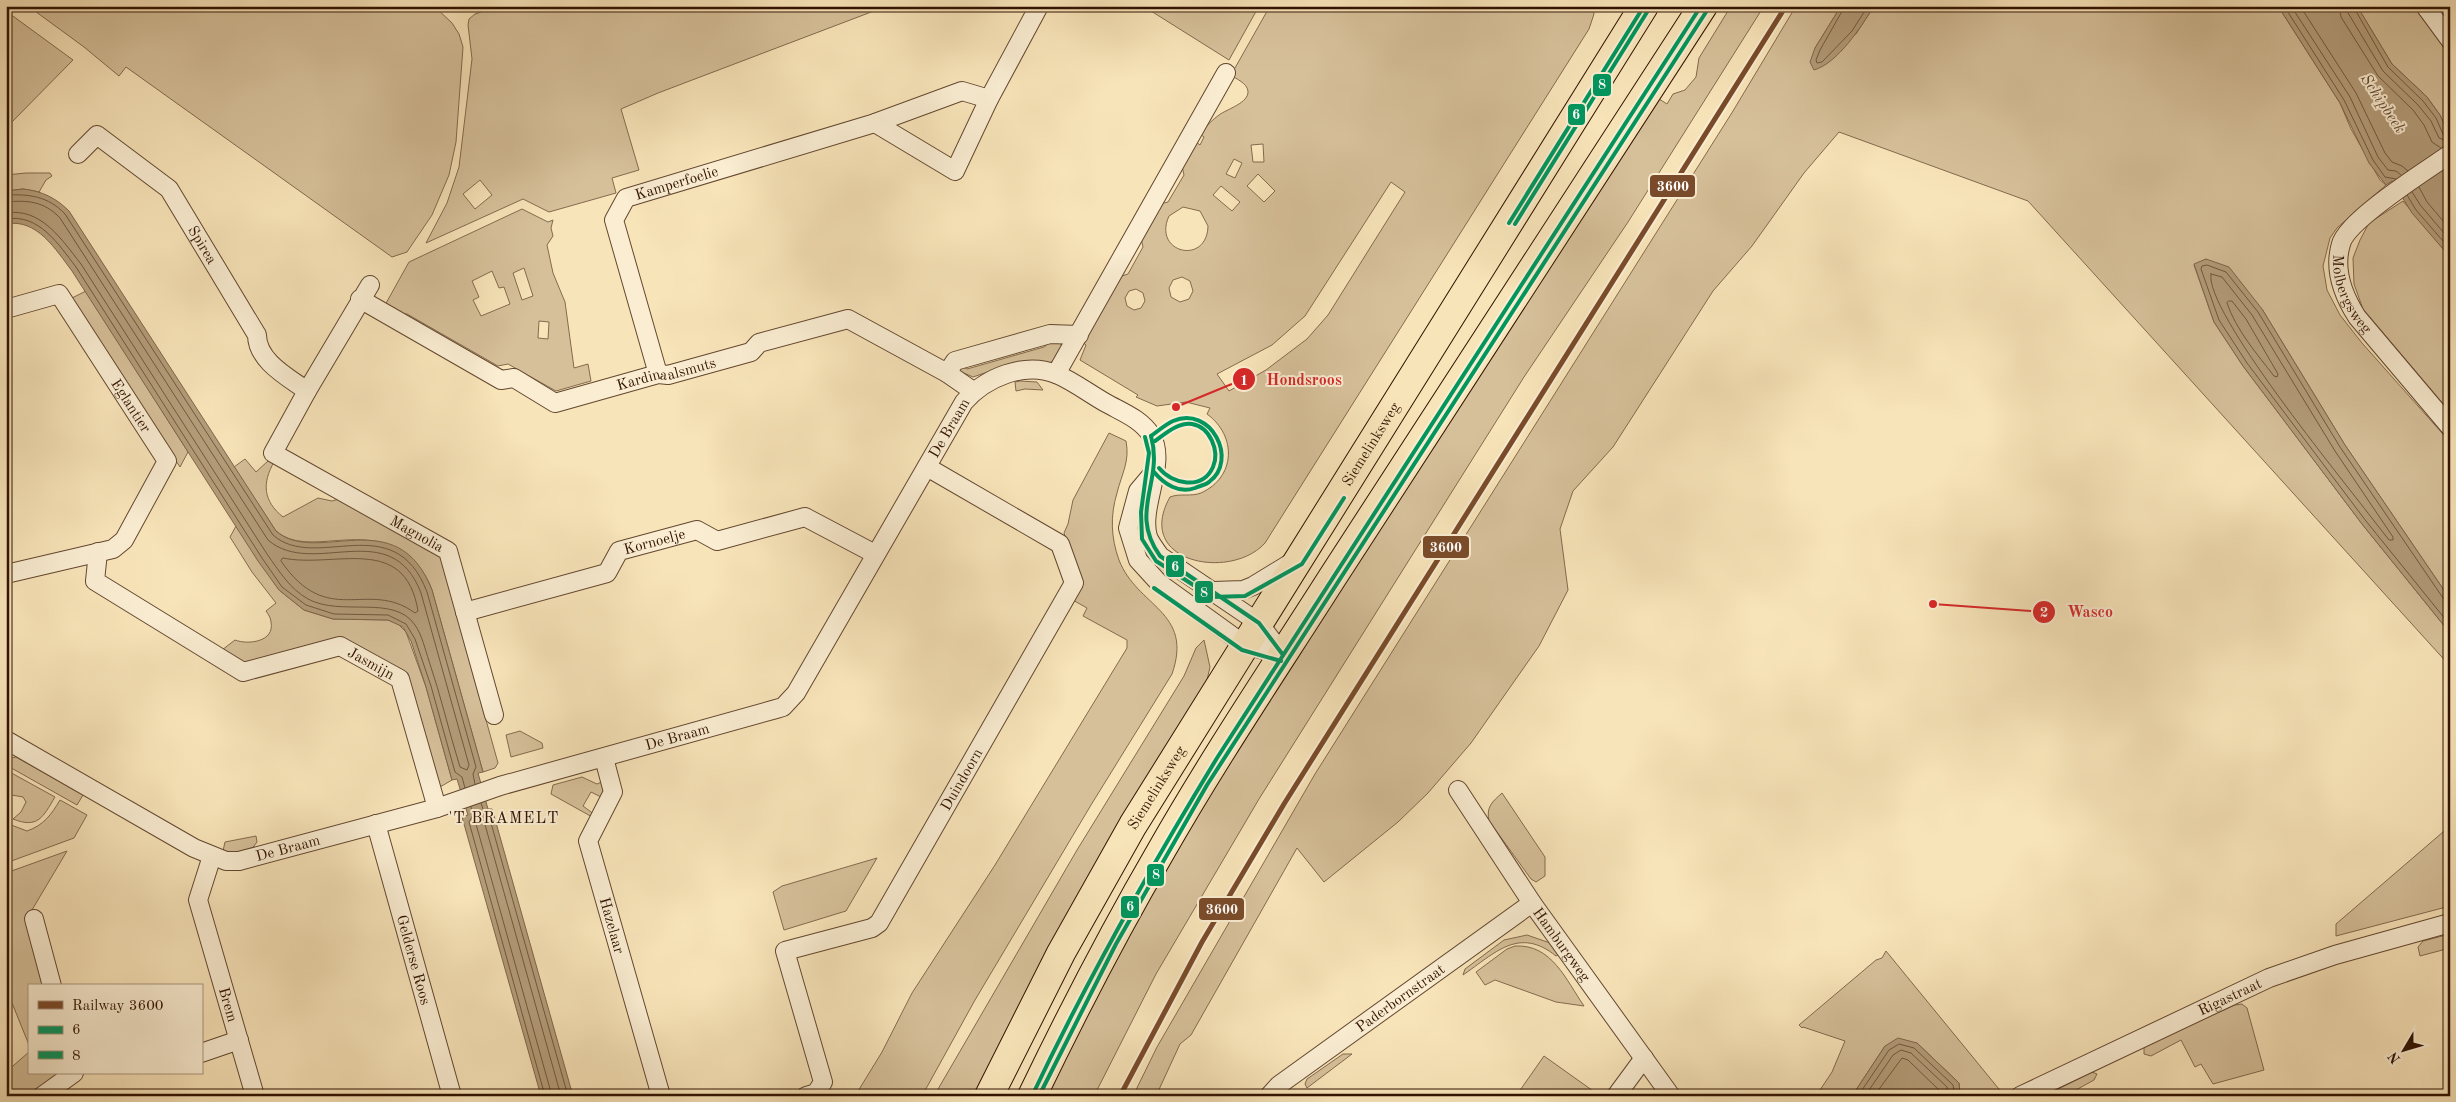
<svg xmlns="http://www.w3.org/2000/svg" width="2456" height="1102" font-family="'Old Standard TT',serif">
<rect width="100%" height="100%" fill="#f8e4b9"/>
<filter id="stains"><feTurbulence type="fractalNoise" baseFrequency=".004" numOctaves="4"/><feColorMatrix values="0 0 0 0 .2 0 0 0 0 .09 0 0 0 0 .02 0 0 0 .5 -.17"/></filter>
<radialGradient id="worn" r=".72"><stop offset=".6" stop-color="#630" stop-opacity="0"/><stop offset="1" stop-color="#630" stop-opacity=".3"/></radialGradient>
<g fill="#d6c09a" stroke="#846a4e" fill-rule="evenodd">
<path d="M28,6H434L452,23L459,34L463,47L456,142L449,175L432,215L407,252L392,257L126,67L119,76L84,47Z"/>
<path d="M500,6H887L658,93L621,109L639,170L612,178L616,193L549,212L523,199L426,243L447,203L459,167L472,59L468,25L469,19L475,14ZM480,180L492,195L475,209L463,194Z"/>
<path d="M1143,6H1259L1229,60Z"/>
<path d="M1270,6H1593L1594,14L1589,29L1265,543C1231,581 1133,563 1170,497C1180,493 1191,497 1201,493C1236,477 1237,436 1207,414L1210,408L1186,402L1157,406L1136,397L1138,395L1080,360L1086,345L1082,342L1119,277L1128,274L1143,247L1141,238L1160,204L1168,202L1184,175L1182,166L1196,142L1200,145L1204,137L1200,134L1201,131C1207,126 1213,119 1219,115C1227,109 1249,103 1248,91C1247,83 1236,79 1231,75ZM1263,144L1264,162H1253L1251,145ZM1234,159L1242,163L1235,178L1226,174ZM1258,174L1275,191L1264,202L1247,186ZM1391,182L1405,192L1328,315L1307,339L1266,370L1229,391L1217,374L1272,345L1305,316ZM1221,186L1240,202L1232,211L1213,195ZM1183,207L1200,211L1208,226C1207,266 1152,253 1169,216ZM1182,277L1190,281L1193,291L1189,299L1180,302L1171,297L1169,288L1173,280ZM1136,289L1143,293L1145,301L1141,308L1134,310L1127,306L1125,298L1129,291Z"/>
<path d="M1731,6H1764L1628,222L1524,377L1259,799L1156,974L1094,1096H1045L1163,872L1208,795L1656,97L1667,104L1673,94L1685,90L1696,77L1699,58Z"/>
<path d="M1796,6H1841L1815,48L1856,34L1874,6H2278L2340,103L2351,129L2380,180L2386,185L2337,228L2330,238L2323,266L2327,290L2340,315L2362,343L2450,442V599L2345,445L2262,309L2206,259L2194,265L2214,322L2243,366L2362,524L2450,633V666L2028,201L1839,132L1804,173L1752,246L1713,291L1613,447L1573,491L1560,529L1568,590L1539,646L1471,743L1428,793L1398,822L1324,882L1297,848L1191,1035L1180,1044L1156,1096H1133L1157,1047L1315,774L1733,111Z"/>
<path d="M2357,6H2414L2450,54V137L2440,115L2427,97L2392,64Z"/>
<path d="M6,11L73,60L6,128L8,78L6,75Z"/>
<path d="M26,173H50L52,176L46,180L39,192L23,189L6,191V175Z"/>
<path d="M2403,201L2450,257V412L2363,309L2354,284L2353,258L2360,240L2369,223Z"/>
<path d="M522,209L548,222L553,220L551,228L553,236L547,245L553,273L565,302L574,368L588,364L591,381L556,391L508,364L498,366L407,314H400L385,305L409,262ZM524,268L533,296L522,300L513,273ZM492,271L499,288L504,287L510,304L481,316L473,300L479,297L472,281ZM539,321L549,322L548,339L538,338Z"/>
<path d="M86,291L188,452L180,467L70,299Z"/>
<path d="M1053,340L1061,344L1062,349L1056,359L1048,364H1011L973,377L957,370L961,365L967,369L1044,347Z"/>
<path d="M1020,381L1037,382L1043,390L1025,389L1016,391L1015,382Z"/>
<path d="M1109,433L1126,441C1130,461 1122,473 1117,493C1110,516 1111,538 1119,560C1137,607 1194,611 1172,674L1091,805L975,1000L922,1096H855L882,1052L912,993L995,865L1127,648V640L1083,616L1087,608L1071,599L1080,583L1064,533L1068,524L1073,500Z"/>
<path d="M245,459L256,472L269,460L274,462C262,483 263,501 283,517L318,498L332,501L339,499L440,555L498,763L495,768L483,772L432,590C427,576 419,566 408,556C364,520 308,559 276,531L234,467Z"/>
<path d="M236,526L279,590L304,610L333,619L388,620L398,624L406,632L426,687L452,780L440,787L436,780L406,673L342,637L246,664L222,650L235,640C248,645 275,642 271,622C271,618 268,614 266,611L276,603L252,572L230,537Z"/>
<path d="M1204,640L1210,667L1207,680L1061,927L976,1096H934L1077,850L1184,676L1196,648Z"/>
<path d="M520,731L542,743L543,748L511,757L506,735Z"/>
<path d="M16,757L83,795L77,805L6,765V759Z"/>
<path d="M6,770L55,797C43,817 38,829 13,819L21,812L26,802L23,797L6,794Z"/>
<path d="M582,777L597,784L604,781L607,789L603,798L591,792L583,806L595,815L594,818L551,794L553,785Z"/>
<path d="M1502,793L1545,857V876L1536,882L1531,879L1489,821C1486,807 1492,802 1502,793Z"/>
<path d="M60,800L87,815L74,838L6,863V823L27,831C44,825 51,815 60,800Z"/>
<path d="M2450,826V906L2336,936V924Z"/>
<path d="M256,836L257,842L251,850L233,853L223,851L225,842Z"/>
<path d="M67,851L26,920L44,986H29V1045L6,988V873Z"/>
<path d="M877,858L846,911L784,930L773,892L782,886Z"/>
<path d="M2450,934V948L2420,956L2418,947L2423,941Z"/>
<path d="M1527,935L1553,944L1560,954L1556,956C1519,926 1495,953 1463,975L1465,969L1504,940Z"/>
<path d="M1515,946C1552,944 1566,980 1584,1006L1556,1002L1495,980L1485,985L1476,972L1507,949Z"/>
<path d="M1886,951L2003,1094L1956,1096L1960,1093L1959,1083L1917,1043L1885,1046L1852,1096H1816L1832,1072L1845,1041L1803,1027L1802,1028L1799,1025L1876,960L1882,958Z"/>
<path d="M2242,1004L2247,1008L2264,1070L2213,1084L2201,1064L2195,1067L2181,1040L2151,1056L2144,1054V1046L2235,1005Z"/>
<path d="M29,1052V1073H65L30,1096H6V1072Z"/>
<path d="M1343,1054H1352L1307,1088L1305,1084L1307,1079Z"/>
<path d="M1544,1056L1596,1093L1594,1096H1516Z"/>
<path d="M2092,1072L2097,1074L2094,1080L2065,1096H2048L2050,1093Z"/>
</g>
<g fill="#b49d7a" stroke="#80664a">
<path d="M1841,6H1874C1861,27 1838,63 1814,70L1810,62L1815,48Z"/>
<path d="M2278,6H2357L2392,64L2427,97L2440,115L2450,137V257L2412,213L2392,181L2386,185L2369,163L2340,103Z"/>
<path d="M23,189C42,191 56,198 69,211L276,531C317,567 397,500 432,590L483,772L478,773L488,809H492L493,812L573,1096H541L462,817L468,815L457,779L452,780L426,687L411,641L403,627L388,620L333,619L304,610L279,590L258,561L72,271C56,250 37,218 6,224V191Z"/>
<path d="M2206,259L2229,267L2262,309L2345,445L2450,599V633L2362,524L2243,366L2214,322L2194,264Z"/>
<path d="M1898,1038L1917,1043L1959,1083L1960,1094L1956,1096H1852L1885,1046Z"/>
</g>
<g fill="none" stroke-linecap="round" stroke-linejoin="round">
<g stroke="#72583e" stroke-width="1">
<path d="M1845,6L1820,50L1816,60L1817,63L1822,62L1852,31L1868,6"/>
<path d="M2284,6L2344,100L2373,160L2385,177L2396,179"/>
<path d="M2291,6L2350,97L2378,157L2388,170L2396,171L2401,175"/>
<path d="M2300,6L2356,93L2385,153L2392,162L2402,166L2408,171"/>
<path d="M2339,6L2341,17L2378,76L2413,110L2424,125L2432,142L2441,148"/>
<path d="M2346,6L2348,13L2383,71L2418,105L2431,121L2439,138L2450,142"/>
<path d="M2353,6L2388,67L2423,101L2436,118L2443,134L2450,136"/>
<path d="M2419,187L2427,202L2450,229"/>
<path d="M2412,192L2421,206L2450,240"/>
<path d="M6,195C29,194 48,196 65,214L273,535C316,573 394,506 427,592L476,767L473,774L475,784"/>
<path d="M2407,195L2416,210L2450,249"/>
<path d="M6,202C27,200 44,201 60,218L268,540C313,579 391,514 421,593L469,765L467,770L460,767C449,732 441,696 429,661C425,649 422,635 415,625C394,594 341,617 308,599C290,589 279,571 267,554L81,264C62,240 41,207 6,213"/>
<path d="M6,219C39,213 59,245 76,267L262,558L282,587L306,605L334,614L388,615L406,624L415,639L431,686L455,772L462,777L465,788"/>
<path d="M2211,274L2222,277L2252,315L2335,451L2393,537V540H2389L2371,517C2343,480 2204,311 2211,274Z"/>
<path d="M2229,301H2232L2246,319L2278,374L2277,377L2274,376C2257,354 2236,330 2227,303Z"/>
<path d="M283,558C334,569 405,532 418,611L415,613C367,578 328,630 281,561Z"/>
<path d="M2450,601L2443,598L2340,447L2258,312L2226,272L2207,265L2202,266L2201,269L2219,320L2247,363L2366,521L2450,625"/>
<path d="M481,803L484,812L489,816L568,1096"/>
<path d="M471,807L473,815L469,822L545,1096"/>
<path d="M552,1096L476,824L480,818L484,821L561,1096"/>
<path d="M1858,1096L1889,1050L1899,1044L1914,1048L1953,1085L1955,1096"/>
<path d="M1865,1096L1893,1055L1901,1050L1911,1053L1947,1087L1948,1096"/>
<path d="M1874,1096L1902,1058L1908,1060L1940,1091L1941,1096"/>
</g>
<defs>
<g id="minor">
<path d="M2425,6L2450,40"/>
<path d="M875,123L955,171L989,99L1039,6"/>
<path id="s1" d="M78,154L97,135L169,189L257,335C257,361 288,377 307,391"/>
<path id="s2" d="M2450,154C2427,170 2347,220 2341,244C2333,270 2343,295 2357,317L2450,427"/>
<path id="s3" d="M370,285L307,391L273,453L448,551L494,715"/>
<path id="s4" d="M360,299L501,380L514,378L555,403L658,374L668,375L751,352L759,343L848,319L947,373L973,391"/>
<path id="s5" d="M6,309L59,294L167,461L124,540L113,549L6,574"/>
<path d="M947,373L955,361L1050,334L1079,335"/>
<path id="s6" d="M658,374L614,220L626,198L875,123L962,91L989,99"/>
<path d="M1056,374L1226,73"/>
<path d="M1154,472L1138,491L1128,528L1138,560L1159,583L1245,645L1283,655"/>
<path id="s7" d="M98,552L95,581L243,672L340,646L400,679L437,808"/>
<path d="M1214,591L1243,590L1253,586L1294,561"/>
<path id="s8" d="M465,612L607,573L619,551L697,530L717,541L805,517L875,554"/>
<path id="s9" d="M6,740L194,848L226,861H239L437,808L500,786L776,709L783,707L796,693L964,402C985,378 1024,361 1056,374C1073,381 1090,394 1106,403C1122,412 1141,419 1151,435C1168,463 1139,506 1148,537C1151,544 1156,550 1160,556L1259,623L1283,655"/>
<path id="s10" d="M604,758L613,792L588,841L661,1096"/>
<path id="s11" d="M1458,790L1532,903L1671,1096"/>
<path id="s12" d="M376,824L452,1096"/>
<path id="s13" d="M212,856L198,900L255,1096"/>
<path d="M34,919L52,986"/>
<path d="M201,1053L239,1040"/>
<path d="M42,1096L74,1073"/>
<path id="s14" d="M806,1096L816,1093L823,1082L785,951L872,928L879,923L1074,583L1060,544L927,467"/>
<path id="s15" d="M1269,1096L1279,1085L1532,903"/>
<path d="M1616,1096L1644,1058"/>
<path id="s16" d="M2020,1096L2269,978L2335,955L2450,923"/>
</g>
<g id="primary">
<path id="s17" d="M989,1096L1061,953L1133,825L1644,6"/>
<path d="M1032,1096C1072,1013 1115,930 1161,851C1214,758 1274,669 1332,578C1454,387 1579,197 1703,6"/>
</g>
</defs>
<use href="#minor" stroke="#63472f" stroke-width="20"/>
<use href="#primary" stroke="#311301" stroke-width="30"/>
<use href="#minor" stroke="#faedd2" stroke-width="18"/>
<use href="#primary" stroke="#f8e4b9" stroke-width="28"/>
<defs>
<g id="bus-1">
<path d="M1509,223L1644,6"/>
<path d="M1151,436C1164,483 1128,511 1160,556L1259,623L1283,655"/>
<path d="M1151,436C1158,431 1166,424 1173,421C1211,405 1239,460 1209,482C1206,485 1199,486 1195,488C1179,494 1164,484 1154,472"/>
<path d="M1032,1096C1087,980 1150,868 1217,758L1701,6"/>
</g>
<g id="bus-2">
<path d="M1515,224L1649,9"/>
<path d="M1145,437L1149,453L1141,512L1142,539L1156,561L1212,597L1245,596L1302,564L1344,498"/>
<path d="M1155,441C1165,434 1178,422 1192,424C1210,427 1220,451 1213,467C1202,491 1172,484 1159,468"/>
<path d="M1154,588L1242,650L1281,661"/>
<path d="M1039,1096L1116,944L1207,785L1708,9"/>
</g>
</defs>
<use href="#bus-1" stroke="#faedd2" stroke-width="8"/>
<use href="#bus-2" stroke="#faedd2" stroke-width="8"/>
<use href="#bus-1" stroke="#00965e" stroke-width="4"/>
<use href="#bus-2" stroke="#00965e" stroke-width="4"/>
<defs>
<path id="rail-1" d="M1120,1096L1202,942L1284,804L1786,6"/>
</defs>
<use href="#rail-1" stroke="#faedd2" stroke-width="9"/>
<use href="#rail-1" stroke="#7a4b2a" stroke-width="5"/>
</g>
<g text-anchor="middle" stroke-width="4" stroke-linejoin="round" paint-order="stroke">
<g font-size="15" fill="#311301" stroke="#faedd2">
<text dy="5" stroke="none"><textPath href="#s6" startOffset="238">Kamperfoelie</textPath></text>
<text dy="5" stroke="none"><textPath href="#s1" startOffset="182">Spirea</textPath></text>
<text dy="5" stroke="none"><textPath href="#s2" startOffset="196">Molbergsweg</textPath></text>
<text dy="5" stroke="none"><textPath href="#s4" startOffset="339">Kardinaalsmuts</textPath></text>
<text dy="5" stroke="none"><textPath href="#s5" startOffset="188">Eglantier</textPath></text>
<text dy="5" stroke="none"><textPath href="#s9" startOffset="1155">De Braam</textPath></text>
<text dy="5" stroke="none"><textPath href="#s17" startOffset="756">Siemelinksweg</textPath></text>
<text dy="5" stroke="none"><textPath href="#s3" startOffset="359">Magnolia</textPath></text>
<text dy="5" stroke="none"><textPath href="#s8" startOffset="209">Kornoelje</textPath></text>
<text dy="5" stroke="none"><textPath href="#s7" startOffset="339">Jasmijn</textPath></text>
<text dy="5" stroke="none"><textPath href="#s9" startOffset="720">De Braam</textPath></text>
<text dy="5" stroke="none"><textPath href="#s14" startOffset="424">Duindoorn</textPath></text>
<text dy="5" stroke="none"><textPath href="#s17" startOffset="351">Siemelinksweg</textPath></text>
<text dy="5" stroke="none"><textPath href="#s9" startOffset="315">De Braam</textPath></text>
<text dy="5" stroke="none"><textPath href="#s10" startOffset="178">Hazelaar</textPath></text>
<text dy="5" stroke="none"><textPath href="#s11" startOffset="186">Hamburgweg</textPath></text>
<text dy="5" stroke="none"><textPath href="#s12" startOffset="141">Gelderse Roos</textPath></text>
<text dy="5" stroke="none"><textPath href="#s16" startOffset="232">Rigastraat</textPath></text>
<text dy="5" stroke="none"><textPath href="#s15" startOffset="164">Paderbornstraat</textPath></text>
<text dy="5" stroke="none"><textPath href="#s13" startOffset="155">Brem</textPath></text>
</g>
<g font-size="16" font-style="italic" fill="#654a31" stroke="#faedd2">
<text transform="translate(2384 103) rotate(56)" y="6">Schipbeek</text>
</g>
<g font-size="16" letter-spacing="1" fill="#311301" stroke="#faedd2">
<text x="504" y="823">'T BRAMELT</text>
</g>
</g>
<path fill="none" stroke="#d62828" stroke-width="2" d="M1176 407L1244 379M1933 604L2044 612"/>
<g fill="#d62828" stroke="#faedd2" stroke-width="2">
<circle cx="1176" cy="407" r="5"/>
<circle cx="1933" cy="604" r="5"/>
<circle cx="1244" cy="379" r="12"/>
<circle cx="2044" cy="612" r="12"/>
</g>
<g font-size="15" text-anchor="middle" font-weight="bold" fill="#fff">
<text x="1244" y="385">1</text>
<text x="2044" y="617">2</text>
</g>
<g font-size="16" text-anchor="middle" font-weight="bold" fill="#d62828" stroke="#faedd2" stroke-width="4" stroke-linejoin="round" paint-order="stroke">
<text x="1304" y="385">Hondsroos</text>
<text x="2090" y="617">Wasco</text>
</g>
<g stroke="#faedd2" stroke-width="2">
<rect x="1592" y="73" width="20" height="24" rx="5" fill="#00965e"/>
<rect x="1567" y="103" width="19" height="23" rx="5" fill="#00965e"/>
<rect x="1649" y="174" width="47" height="24" rx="5" fill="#7a4b2a"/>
<rect x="1422" y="535" width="48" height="24" rx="5" fill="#7a4b2a"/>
<rect x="1165" y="554" width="20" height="24" rx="5" fill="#00965e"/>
<rect x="1194" y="580" width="20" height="24" rx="5" fill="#00965e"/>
<rect x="1146" y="863" width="19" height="24" rx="5" fill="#00965e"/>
<rect x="1120" y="895" width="20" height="24" rx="5" fill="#00965e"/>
<rect x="1198" y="897" width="47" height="24" rx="5" fill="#7a4b2a"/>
</g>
<g font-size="14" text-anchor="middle" font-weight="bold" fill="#fff">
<text x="1602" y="89">8</text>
<text x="1576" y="119">6</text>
<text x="1673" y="191">3600</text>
<text x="1446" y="552">3600</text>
<text x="1175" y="571">6</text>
<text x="1204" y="597">8</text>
<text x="1156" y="879">8</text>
<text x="1130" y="911">6</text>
<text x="1222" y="914">3600</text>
</g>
<rect width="2456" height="1102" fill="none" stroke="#f8e4b9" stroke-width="25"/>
<rect x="8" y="8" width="2441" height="1087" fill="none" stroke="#311301" stroke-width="2.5"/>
<rect x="12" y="12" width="2431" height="1077" fill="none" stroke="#311301"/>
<rect x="28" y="984" width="175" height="90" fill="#faedd2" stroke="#aa967e"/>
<rect x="38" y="1001" width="25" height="8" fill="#7a4b2a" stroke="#aa967e"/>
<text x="72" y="1010" font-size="15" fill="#311301">Railway 3600</text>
<rect x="38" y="1026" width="25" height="8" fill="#00965e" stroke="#aa967e"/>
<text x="72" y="1034" font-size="15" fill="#311301">6</text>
<rect x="38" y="1051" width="25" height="8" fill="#00965e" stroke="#aa967e"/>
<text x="72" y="1060" font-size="15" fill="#311301">8</text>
<g transform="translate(2404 1050) rotate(232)" stroke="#faedd2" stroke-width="4" paint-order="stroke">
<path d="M0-4L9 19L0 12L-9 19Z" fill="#311301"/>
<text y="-8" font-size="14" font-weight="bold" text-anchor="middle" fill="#311301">N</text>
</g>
<rect width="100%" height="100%" filter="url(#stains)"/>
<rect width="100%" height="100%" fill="url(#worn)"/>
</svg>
